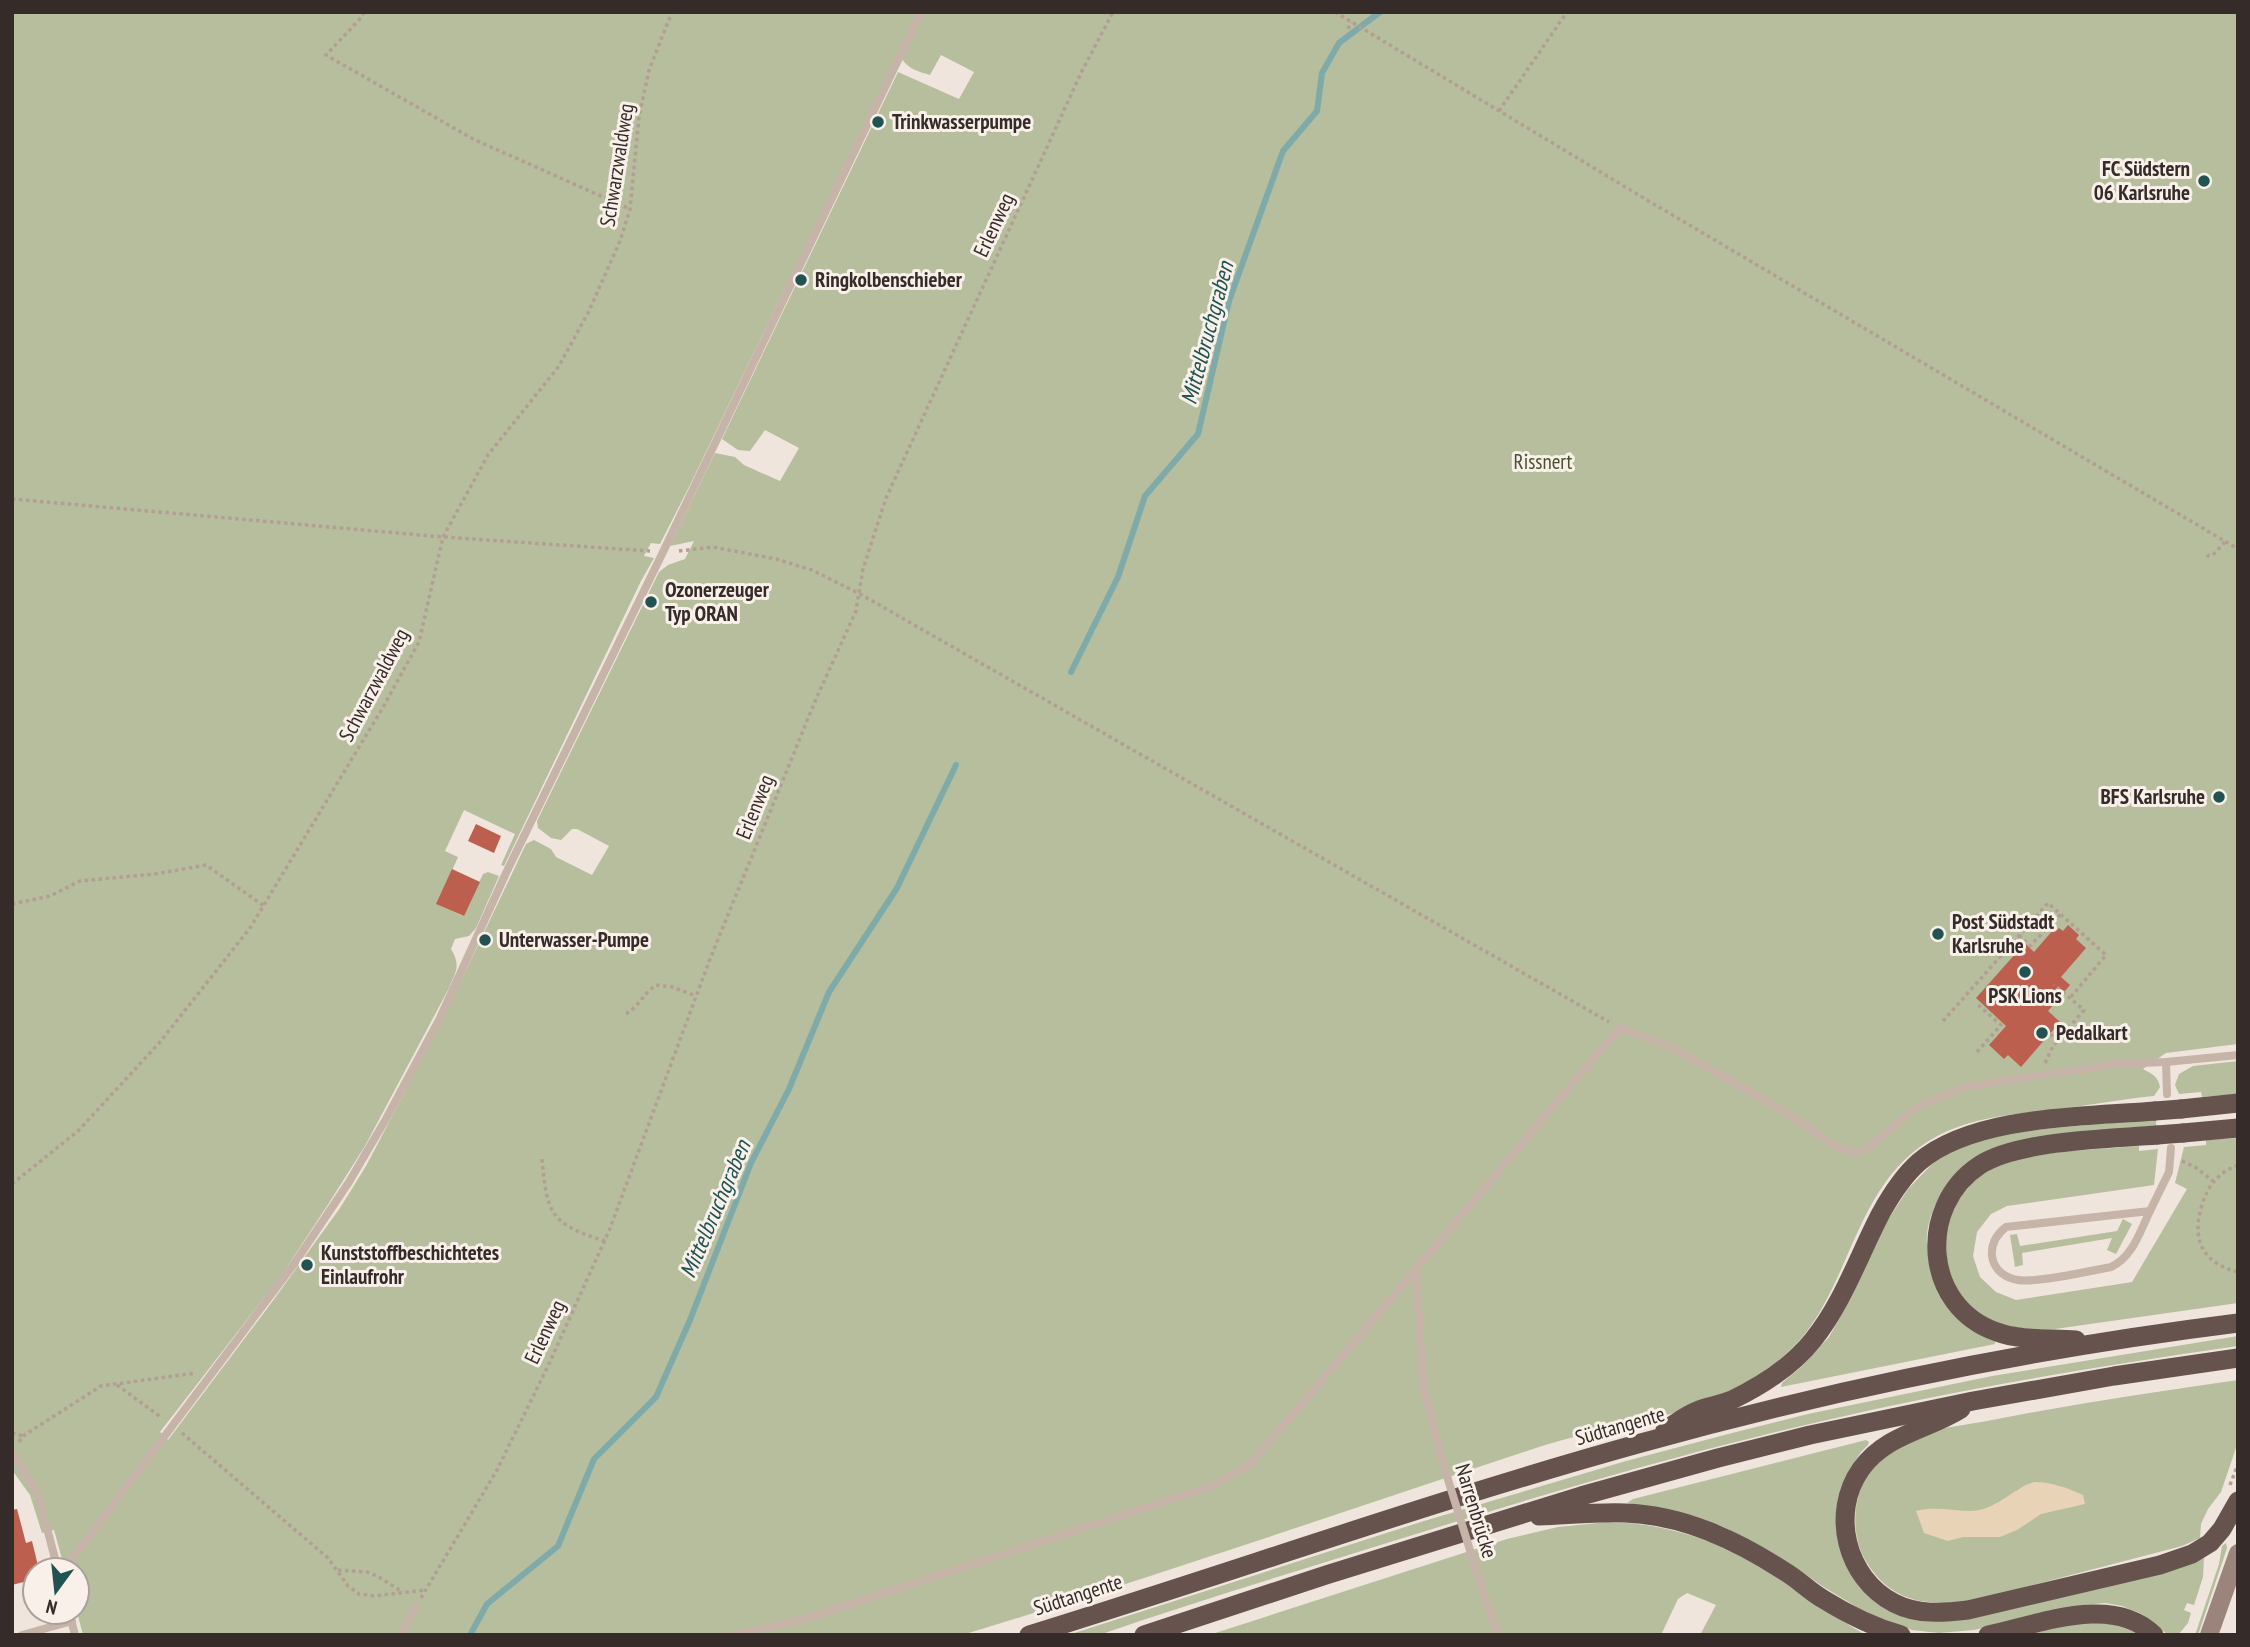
<svg xmlns="http://www.w3.org/2000/svg" width="2250" height="1647" font-family="'PT Sans Narrow',sans-serif">
<rect width="100%" height="100%" fill="#f0e5dd"/>
<g fill="#b6be9e">
<path d="M12,12H918L690,485L660,544L651,543L644,556L654,558L641,581L504,866L501,865L515,834L464,810L445,851L458,857L437,904L463,916L483,874L488,872L499,876L476,928L469,936L455,939L451,949C461,966 456,971 449,988L365,1146L327,1206L283,1273L160,1432L168,1440L269,1306L340,1208L366,1166L440,1025L526,844L534,840L551,849L556,857L592,875L609,846L577,829H572L561,840L551,838L538,828L537,821L659,572L668,565L685,559L694,541L670,546L715,453L735,457L744,465L780,481L799,448L765,430L750,451L738,450L722,439L898,72L959,99L974,72L941,55L930,75C920,72 908,69 902,59L925,12H2238V1044L2166,1053L2143,1069C2152,1074 2158,1076 2160,1087L2154,1096C2122,1099 2090,1105 2059,1109C2014,1114 1966,1117 1927,1142C1859,1186 1852,1271 1807,1331C1789,1356 1759,1376 1732,1390C1675,1421 1598,1427 1536,1448C1345,1511 1154,1577 962,1635H83L77,1612V1570H65L54,1530L42,1533L30,1495L12,1470Z"/>
<path d="M2238,1061V1094L2202,1097L2201,1092L2179,1094L2175,1085L2179,1074L2193,1066Z"/>
<path d="M2156,1119V1127L1958,1172C1939,1192 1922,1224 1928,1253C1931,1265 1983,1326 1995,1341V1344L1781,1387L1782,1383L1801,1367L1829,1337L1851,1298L1885,1224L1908,1189L1934,1162L1964,1143L2010,1132Z"/>
<path d="M2238,1138V1303L2055,1329C2030,1330 2004,1329 1982,1315C1929,1282 1936,1204 1987,1172C2020,1150 2098,1150 2139,1146V1151L2158,1149L2154,1185L2007,1206L1991,1214L1977,1232L1973,1256L1980,1277L1996,1292L2016,1300L2132,1282L2187,1189L2175,1183L2184,1147L2206,1145V1140Z"/>
<path d="M2123,1219L2132,1224L2116,1254L2107,1250L2112,1238L2022,1253L2023,1265L2015,1267L2010,1235L2017,1234L2020,1246L2117,1231Z"/>
<path d="M2238,1336V1346C2076,1369 1914,1397 1756,1437C1622,1470 1490,1511 1358,1552C1271,1579 1185,1605 1099,1635H1068L1424,1521L1626,1461L1732,1433L1808,1414L1992,1376Z"/>
<path d="M2238,1380V1442L2221,1492L2208,1509L2201,1524L2200,1538L2182,1546L1964,1603C1922,1604 1892,1602 1867,1563C1848,1533 1852,1486 1879,1460C1887,1452 1908,1441 1919,1435C1934,1428 1974,1424 1992,1420C2073,1404 2156,1392 2238,1380Z"/>
<path d="M1866,1440L1869,1442L1868,1445L1861,1452L1848,1473L1840,1491L1836,1519L1889,1610H2008L2177,1569L2204,1558L2203,1577L2194,1605L2187,1603L2184,1610L2191,1613L2188,1623L2178,1635H2168L2142,1614L2122,1606L2105,1603L2084,1605L1974,1630L1939,1633L1912,1630L1870,1615L1822,1586L1795,1567L1726,1528L1694,1516L1627,1503L1633,1499Z"/>
<path d="M1608,1522C1654,1523 1697,1534 1738,1554C1784,1575 1822,1611 1866,1635H1700L1716,1605L1687,1593L1678,1599L1661,1635H1209L1507,1539L1558,1527Z"/>
<path d="M2226,1543L2227,1548L2198,1635H2195L2219,1564L2222,1546Z"/>
<path d="M2109,1620L2142,1635H2027L2071,1624Z"/>
</g>
<path fill="#e9d3b6" d="M2034,1482C2051,1482 2068,1488 2083,1495L2085,1504L2041,1514L2017,1530L2000,1537H1963L1948,1541L1924,1533L1916,1511C1935,1506 1952,1511 1971,1511C1991,1511 2009,1494 2026,1485Z"/>
<g fill="none" stroke-linecap="round" stroke-linejoin="round">
<g stroke="#7eaba9" stroke-width="6">
<path d="M1071,672L1118,577L1145,496L1198,434L1229,301L1283,151L1317,111L1322,73L1339,43L1380,12"/>
<path d="M470,1635L487,1604L558,1546L594,1459L656,1397L690,1320L751,1163L789,1089L829,992L897,888L956,765"/>
</g>
</g>
<g fill="#bd5f4e">
<path d="M476,824L501,836L494,853L468,841Z"/>
<path d="M452,869L480,882L464,916L436,904Z"/>
<path d="M2068,925L2079,935L2076,939L2086,948L2061,977L2070,985L2048,1011L2060,1022L2021,1067L2008,1055L2004,1059L1989,1045L2006,1026L1976,998L2025,943L2034,952L2053,930L2055,932L2059,928L2063,931Z"/>
<path d="M17,1509L26,1543L32,1541L39,1570H35V1579L12,1585V1510Z"/>
</g>
<g fill="none" stroke-linecap="round" stroke-linejoin="round">
<g stroke="#b39e94" stroke-width="3.5" stroke-dasharray="3.5 3.5" stroke-linecap="butt">
<path d="M364,12L359,20L326,55L473,139L630,209"/>
<path d="M1335,12L1647,200L2238,549"/>
<path d="M1348,29L1351,22"/>
<path d="M1499,111L1567,12"/>
<path d="M12,499L443,537L650,551"/>
<path d="M679,551L713,547L776,559L812,570L860,594L1609,1022"/>
<path d="M2207,557L2209,555H2213L2225,542"/>
<path d="M12,904L50,896L80,881L155,874L206,865L264,906"/>
<path d="M2019,935L2030,946L2061,914"/>
<path d="M626,1014C640,1005 643,994 656,985L672,987L696,996"/>
<path d="M1943,1021L2048,903L2106,955L2070,998"/>
<path d="M2050,1034L2057,1040"/>
<path d="M1977,1052L2001,1025L1977,1004"/>
<path d="M2045,1063L2053,1046L2084,1010L2054,985"/>
<path d="M542,1159C547,1214 550,1224 605,1241"/>
<path d="M2182,1161L2195,1167L2213,1181"/>
<path d="M2238,1165C2218,1173 2208,1185 2202,1205C2191,1239 2202,1263 2238,1272"/>
<path d="M12,1184L78,1131L160,1042L250,928L382,709L419,642L443,537L488,455L559,366L589,311L620,241L630,209L639,117L649,70L672,12"/>
<path d="M117,1385L162,1418"/>
<path d="M12,1433L23,1436"/>
<path d="M182,1433L328,1558L348,1586L359,1594L374,1596L425,1590"/>
<path d="M19,1442L23,1436L101,1386L196,1373"/>
<path d="M2230,1485L2238,1464"/>
<path d="M338,1570L367,1572L379,1577L401,1591"/>
<path d="M421,1598L497,1470L548,1366L609,1231L710,959L816,699L856,611L863,569L886,498L1081,73L1113,12"/>
</g>
<g stroke="#c7b4a9" stroke-width="8">
<path d="M2166,1062L2167,1094"/>
<path d="M2150,1211C2140,1231 2133,1257 2111,1267C2090,1271 2038,1283 2018,1280C2005,1278 1994,1270 1992,1256C1991,1244 1997,1234 2006,1227Z"/>
<path d="M2150,1211L2169,1172L2171,1148"/>
<path d="M1416,1273L1423,1384L1441,1457"/>
<path d="M12,1452L38,1494L58,1570"/>
<path d="M64,1570L294,1264L349,1182L386,1119L439,1020L506,873L663,552L921,12"/>
<path d="M1478,1576L1498,1635"/>
<path d="M69,1612L75,1635"/>
<path d="M22,1635L72,1621"/>
<path d="M401,1635L415,1608"/>
<path d="M734,1635L808,1618L1215,1485L1250,1464C1375,1320 1496,1173 1620,1028L1671,1047L1786,1112L1837,1147L1855,1153L1867,1149L1917,1107L1965,1087L2116,1064L2166,1062L2238,1055"/>
</g>
<path stroke="#9b847b" stroke-width="18" d="M2209,1635L2238,1553"/>
<g stroke="#66534e" stroke-width="19">
<path d="M2181,1109L2238,1103"/>
<path d="M2183,1133L2238,1128"/>
<path d="M2076,1340C2051,1338 2021,1341 1997,1332C1923,1307 1917,1206 1980,1165C2019,1140 2109,1139 2157,1135"/>
<path d="M1961,1409C1928,1430 1886,1434 1861,1469C1830,1513 1846,1578 1894,1603C1917,1615 1943,1613 1968,1610L2160,1565L2192,1554L2210,1543L2222,1529L2238,1501"/>
<path d="M1665,1430C1675,1424 1686,1415 1697,1411C1708,1406 1721,1405 1732,1400C1761,1386 1793,1365 1813,1340C1843,1303 1859,1255 1881,1213C1891,1195 1903,1176 1919,1162C1974,1115 2085,1117 2155,1111"/>
<path d="M1539,1516C1568,1515 1596,1512 1625,1513C1683,1515 1736,1540 1784,1571C1798,1579 1809,1591 1823,1599C1847,1614 1873,1627 1901,1635"/>
<path d="M1029,1635C1233,1572 1435,1500 1641,1443C1836,1389 2037,1348 2238,1323"/>
<path d="M1144,1635L1326,1575L1581,1496L1718,1458L1810,1435L1973,1401L2114,1376L2238,1358"/>
<path d="M1988,1635C2038,1625 2112,1593 2154,1635"/>
</g>
<path stroke="#c7b4a9" stroke-width="8" d="M1441,1457L1478,1576"/>
<g stroke="#66534e" stroke-width="19">
<path d="M2155,1111L2181,1109"/>
<path d="M2157,1135L2183,1133"/>
</g>
</g>
<g fill="#215352" stroke="#f8f0e9" stroke-width="2.5">
<circle cx="878" cy="122" r="7"/>
<circle cx="2204" cy="181" r="7"/>
<circle cx="801" cy="280" r="7"/>
<circle cx="651" cy="602" r="7"/>
<circle cx="2219" cy="797" r="7"/>
<circle cx="1938" cy="934" r="7"/>
<circle cx="485" cy="940" r="7"/>
<circle cx="2025" cy="972" r="7"/>
<circle cx="2042" cy="1033" r="7"/>
<circle cx="307" cy="1265" r="7"/>
</g>
<g text-anchor="middle" stroke-width="6" stroke-linejoin="round" paint-order="stroke">
<g font-size="21" font-weight="bold" fill="#352b29" stroke="#f8f0e9" text-anchor="start">
<text x="892" y="129">Trinkwasserpumpe</text>
<text x="2190" y="176" text-anchor="end">FC Südstern<tspan x="2190" dy="24">06 Karlsruhe</tspan></text>
<text x="815" y="287">Ringkolbenschieber</text>
<text x="665" y="597">Ozonerzeuger<tspan x="665" dy="24">Typ ORAN</tspan></text>
<text x="2205" y="804" text-anchor="end">BFS Karlsruhe</text>
<text x="1952" y="929">Post Südstadt<tspan x="1952" dy="24">Karlsruhe</tspan></text>
<text x="499" y="947">Unterwasser-Pumpe</text>
<text x="2025" y="1003" text-anchor="middle">PSK Lions</text>
<text x="2056" y="1040">Pedalkart</text>
<text x="321" y="1260">Kunststoffbeschichtetes<tspan x="321" dy="24">Einlaufrohr</tspan></text>
</g>
<g font-size="21" fill="#352b29" stroke="#f8f0e9">
<text transform="translate(617 165) rotate(-81)" y="7">Schwarzwaldweg</text>
<text transform="translate(994 225) rotate(-65)" y="7">Erlenweg</text>
<text transform="translate(374 685) rotate(-62)" y="7">Schwarzwaldweg</text>
<text transform="translate(755 807) rotate(-68)" y="7">Erlenweg</text>
<text transform="translate(545 1332) rotate(-65)" y="7">Erlenweg</text>
<text transform="translate(1620 1426) rotate(-16)" y="7">Südtangente</text>
<text transform="translate(1476 1511) rotate(73)" y="7">Narrenbrücke</text>
<text transform="translate(1078 1595) rotate(-18)" y="7">Südtangente</text>
</g>
<g font-size="21" fill="#48522e" stroke="#f8f0e9">
<text x="1543" y="469">Rissnert</text>
</g>
<g font-size="23" font-style="italic" fill="#215352" stroke="#f8f0e9">
<text transform="translate(1207 333) rotate(-75)" y="8">Mittelbruchgraben</text>
<text transform="translate(715 1209) rotate(-67)" y="8">Mittelbruchgraben</text>
</g>
</g>
<rect width="2250" height="1647" fill="none" stroke="#352b29" stroke-width="28"/>
<g transform="translate(56 1591) rotate(195)"><circle r="33" fill="#f8f0e9" stroke="#aaa19c" stroke-width="2"/>
<path d="M0-5L12 26L0 18L-12 26Z" fill="#215352"/>
<text y="-10" font-size="19" font-weight="bold" text-anchor="middle" fill="#352b29">N</text>
</g>
</svg>
